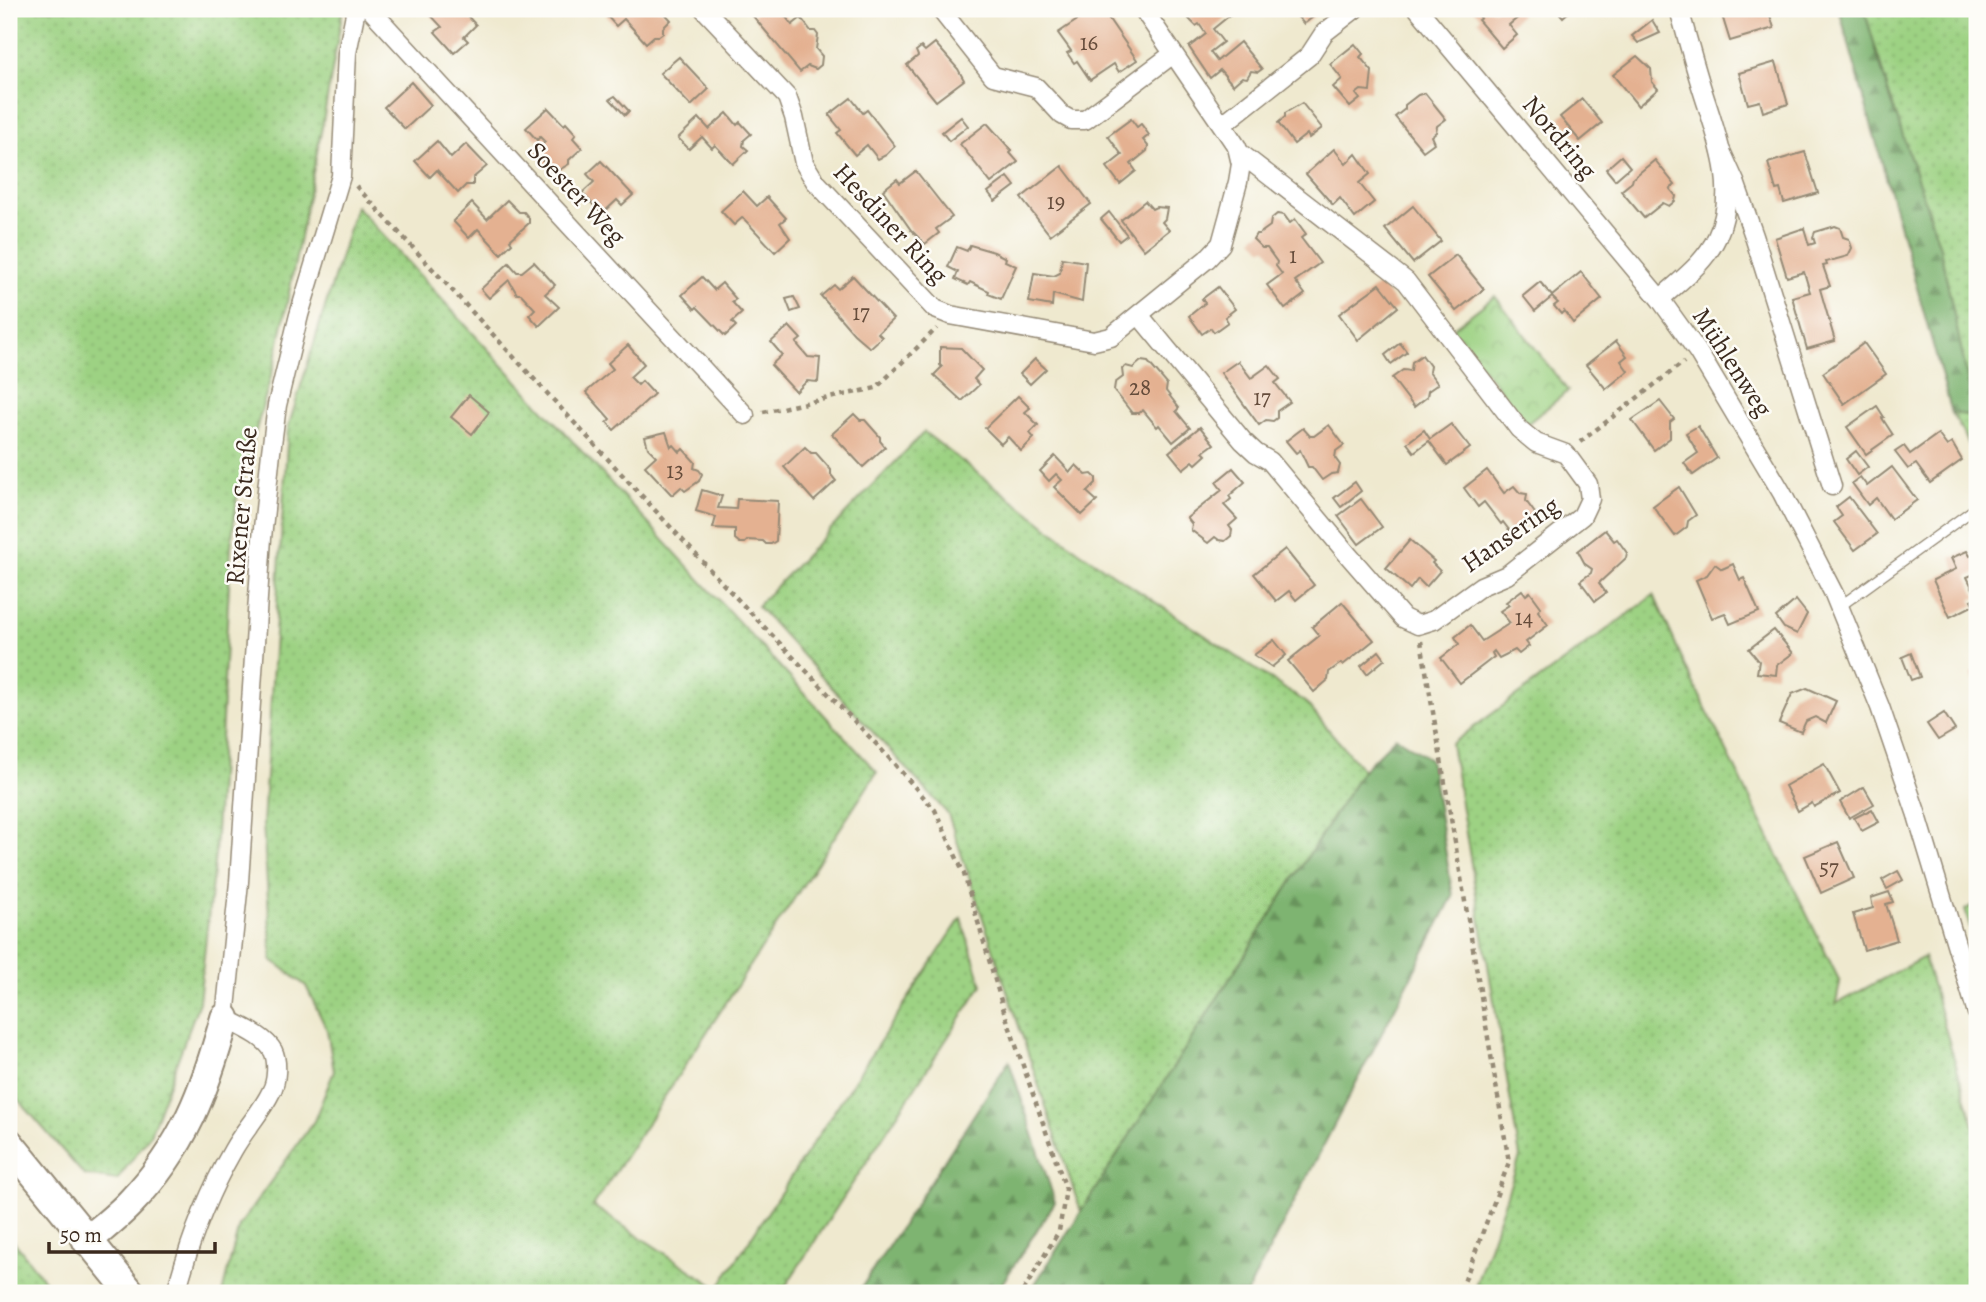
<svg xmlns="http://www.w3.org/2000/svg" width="1986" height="1302" font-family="Alegreya,serif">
<defs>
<pattern id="grass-dots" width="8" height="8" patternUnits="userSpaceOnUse" patternTransform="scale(1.75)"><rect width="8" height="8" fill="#9dd283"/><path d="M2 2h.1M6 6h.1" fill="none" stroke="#88b471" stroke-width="1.8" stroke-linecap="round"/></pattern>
<pattern id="forest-firs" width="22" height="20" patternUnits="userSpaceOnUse" patternTransform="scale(1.75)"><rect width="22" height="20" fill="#7eb471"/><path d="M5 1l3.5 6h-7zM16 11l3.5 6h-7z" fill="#68935c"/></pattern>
<pattern id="park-crowns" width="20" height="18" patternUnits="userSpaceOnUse" patternTransform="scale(1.75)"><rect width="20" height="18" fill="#9dd283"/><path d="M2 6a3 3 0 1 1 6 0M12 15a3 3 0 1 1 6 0" fill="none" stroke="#88b471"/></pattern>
</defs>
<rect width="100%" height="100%" fill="#fdfcf7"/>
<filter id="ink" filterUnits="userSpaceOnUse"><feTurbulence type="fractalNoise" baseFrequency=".0143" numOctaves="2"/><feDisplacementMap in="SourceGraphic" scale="14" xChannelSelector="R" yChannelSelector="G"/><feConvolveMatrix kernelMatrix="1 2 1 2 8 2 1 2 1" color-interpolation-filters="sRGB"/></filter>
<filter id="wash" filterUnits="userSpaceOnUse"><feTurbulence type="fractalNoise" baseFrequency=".00686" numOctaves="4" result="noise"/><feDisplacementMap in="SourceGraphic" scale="28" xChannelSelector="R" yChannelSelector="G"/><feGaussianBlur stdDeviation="1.57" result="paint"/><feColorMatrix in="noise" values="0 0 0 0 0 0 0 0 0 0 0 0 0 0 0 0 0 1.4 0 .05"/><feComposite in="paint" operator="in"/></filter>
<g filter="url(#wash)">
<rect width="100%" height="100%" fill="#efe9cf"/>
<g fill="url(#grass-dots)" stroke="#6c7e50" stroke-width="2">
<path d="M9,9H343L322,127L276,358L237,498L231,546L215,854L199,1002L150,1135L117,1180L84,1175L9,1089Z"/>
<path d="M1864,9H1977V459L1952,413L1968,415L1974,410L1939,244L1888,91Z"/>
<path d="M356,206L877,772L593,1206L718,1288L961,918L982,985L781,1293H222L239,1226L314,1121L334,1071L327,1030L306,986L272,960L263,824L288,428Z"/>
<path d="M924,432L1079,551L1306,703L1363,770L1081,1212L948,814L757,606Z"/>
<path d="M1654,595L1688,672L1840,982L1836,1004L1924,957L1977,1136V1293H1473L1520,1157L1451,744Z"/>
<path d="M1977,902V949L1965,910Z"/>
<path d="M9,1235L54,1293H9Z"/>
</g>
<g fill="url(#forest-firs)" stroke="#5c6f48" stroke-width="2">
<path d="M1839,9H1864L1888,91L1939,244L1974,410L1969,415L1952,413Z"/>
<path d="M1396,737L1430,759L1453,896L1247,1293H1037L1031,1290L1363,770Z"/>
<path d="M1009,1061L1055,1202L996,1293H858Z"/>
</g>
<path fill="url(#park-crowns)" stroke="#6c7e50" stroke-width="2" d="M1495,296L1568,391L1527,424L1452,329Z"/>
<g id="blocks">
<g fill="#e4b191">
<path d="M429,9H454L457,12L461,9L476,25L464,37L468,41L454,53L435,32L442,27L427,11Z"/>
<path d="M613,9H661L671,20L663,28V33L659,36H654L646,43L624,19L616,26L606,15Z"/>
<path d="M760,9H772L774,12L780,9L792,25L801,18L811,31H815L818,35L816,49L822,56L821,65L816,69L808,66L800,72L752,15Z"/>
<path d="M1094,9H1102L1137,60L1119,72L1114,64L1090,80L1077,61L1074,63L1067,53L1071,51L1058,33Z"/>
<path d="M1186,9H1234L1235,11L1213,29L1223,42L1210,52L1217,61L1240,42L1262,69L1258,72L1251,71L1247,78L1242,77L1233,85L1220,70L1210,78L1189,47L1206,34L1199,24L1196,26L1189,19L1192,17Z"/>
<path d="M1291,9H1323L1304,24Z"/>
<path d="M1473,9H1516L1521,15L1509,25L1517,35L1502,48L1478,20L1481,18Z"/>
<path d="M1556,9H1572L1563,17Z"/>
<path d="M1720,9H1768L1774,28L1730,41Z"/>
<path d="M1652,20L1660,33L1638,43L1632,36Z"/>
<path d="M935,43L958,69L964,80L936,101L907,65L918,56L916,51L921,47L925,51Z"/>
<path d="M1355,44L1363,54L1360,57L1372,71L1370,91L1361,90L1356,94L1360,99L1350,107L1333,87L1342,79L1330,64Z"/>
<path d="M1637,56L1651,69L1652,82L1658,89L1638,106L1613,75Z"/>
<path d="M679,57L709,89L691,106L660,73Z"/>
<path d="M1776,62L1788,104L1763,112L1760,101L1748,104L1739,73Z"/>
<path d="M411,82L431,105L405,129L384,107Z"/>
<path d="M1425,93L1446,119L1437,126L1436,132L1431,136L1434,143L1423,151L1395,117L1405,109V105L1418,95Z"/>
<path d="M615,96L629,111L625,115L610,99Z"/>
<path d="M851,98L863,113L867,110L895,146L886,155L878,159L867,145L855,155L837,133L841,130L829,115Z"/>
<path d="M1582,99L1602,123L1580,141L1560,117Z"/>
<path d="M1302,103L1322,128L1309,138L1307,134L1294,144L1278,123L1285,117V113Z"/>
<path d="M548,108L564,125L566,123L576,134L573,138L582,148L569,160V164L554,173L534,152L545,142L540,137L537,140L526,128Z"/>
<path d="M727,113L737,125L740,122L751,134L744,140L743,146L748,150L733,164L715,145L712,148L702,137L689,149L678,138L699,118L709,129Z"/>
<path d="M961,117L968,126L949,141L942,132Z"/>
<path d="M1131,119L1137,127L1141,124L1149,135L1143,140L1148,146L1147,151L1131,164L1136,171L1120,184L1107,167L1122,155L1108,136Z"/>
<path d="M987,123L1012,151L1010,153L1018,162L991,183L960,144Z"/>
<path d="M437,141L451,158L466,144L487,166L473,178V185H466L458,193L437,170L430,177L415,161Z"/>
<path d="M1334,149L1346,164L1356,154L1370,174L1359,183L1374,202L1355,218L1340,198L1333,205L1306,174Z"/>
<path d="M1805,152L1818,193L1784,203L1780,189L1776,190L1768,163Z"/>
<path d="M1621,156L1630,167L1615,180L1606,169Z"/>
<path d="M1655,160L1675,185L1670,189L1676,196L1675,201L1669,206L1663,203L1644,218L1621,191L1632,182L1633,178Z"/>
<path d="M601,161L633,195L622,205L617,200L602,214L582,193L594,182L587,174Z"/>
<path d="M1062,166L1091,204L1050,235L1021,198Z"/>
<path d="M916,171L952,217L936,229L939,233L925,244L911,230L883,190L897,179L900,183Z"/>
<path d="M1008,177L1015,186L995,201L988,192Z"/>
<path d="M743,191L757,206L767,197L786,218L780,223L790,238L775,252L745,220L742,218L734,225L721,211Z"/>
<path d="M507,200L519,212H524L529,218V223L510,240L512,243L501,254L478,229L469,238L453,221L472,203L487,219Z"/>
<path d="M1145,201L1152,209L1156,207L1167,208L1165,219L1162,222L1169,230L1144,250L1121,220Z"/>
<path d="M1413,206L1441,241L1413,263L1385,229Z"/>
<path d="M1109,212L1127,235L1119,241L1101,219Z"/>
<path d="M1277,214L1284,215L1290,223L1295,219L1306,234L1301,238L1320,263L1295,281L1305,294L1285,309L1267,285L1282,274L1276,266L1277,262L1267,248H1262L1253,239L1256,234H1259L1270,226L1271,219Z"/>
<path d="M1835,226L1840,228L1843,237L1849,239L1852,248L1848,256L1826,262L1827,265L1823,266L1830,286L1820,289L1835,341L1807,349L1792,297L1810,292L1804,272L1787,277L1775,238L1804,228L1809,245L1815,243L1813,237L1815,232Z"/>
<path d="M970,245L994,252L1006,258L1005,261L1016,266L1001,299L988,294L989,291L970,282L968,285L955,279L958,272L948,267L957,247L967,251Z"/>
<path d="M1456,255L1484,289L1456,311L1428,277Z"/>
<path d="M1062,258L1086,262L1082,302L1053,294L1052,306L1029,302L1034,273L1054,276L1060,273Z"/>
<path d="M534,262L555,285L545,294L559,307L539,326L529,315L535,309L521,294H517L509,280L489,298L481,289L509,263L517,272H522Z"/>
<path d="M1581,272L1602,299L1573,323L1564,311L1561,314L1554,306L1558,303L1552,297L1535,311L1523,296L1540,282L1552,296Z"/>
<path d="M853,276L893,319L878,333L882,337L870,348L854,334L821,296L834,285L838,289Z"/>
<path d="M702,277L714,290L722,283L736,299L732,302L742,313L732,322L736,326L725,336L697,307L695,309L682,295Z"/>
<path d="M1380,284L1398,307L1358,340L1339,314Z"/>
<path d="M1218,287L1235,309L1225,317L1228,322L1214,332L1211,328L1202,334L1189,316L1205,303L1202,299Z"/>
<path d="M794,297L800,309L791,312L786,299Z"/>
<path d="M789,326L801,339L796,343L808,357L820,358L818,382L807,381L796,392L771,365L782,355L771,342Z"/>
<path d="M1616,341L1627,356L1621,361L1628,371L1606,389L1586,365Z"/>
<path d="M1400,343L1407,352L1391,364L1385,355Z"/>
<path d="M1864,343L1886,374L1844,404L1823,373Z"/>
<path d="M628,345L644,364L630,377L638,385L642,381L654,394L614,430L607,422L610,419L586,392L613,369L608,363Z"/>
<path d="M940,347L961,348L982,370L974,379L979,385L962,401L934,375L942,367L940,365Z"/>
<path d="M1422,355L1430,366L1429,372L1438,384L1428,391L1427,397L1414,407L1392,378L1403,370L1411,371L1412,362Z"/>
<path d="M1035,359L1046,369L1030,384L1020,374Z"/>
<path d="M1141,361L1148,362L1167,384L1166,391L1179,408L1176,411L1190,428L1173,442L1159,425L1157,427L1143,410L1139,413H1132L1114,390L1115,383L1123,377L1122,369L1126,366L1133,368Z"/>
<path d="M1238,361L1251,378L1269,365L1280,379L1275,383L1290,402L1277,411V418L1273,421L1266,420L1259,425L1221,373Z"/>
<path d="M469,395L489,412L472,434L451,417Z"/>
<path d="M1018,396L1030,408L1025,412L1038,425L1030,433L1034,438L1021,451L1008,437L1001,444L985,428Z"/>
<path d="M1660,401L1674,419L1670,422V438L1654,450L1632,420Z"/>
<path d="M1877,406L1884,417L1882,418L1893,435L1866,454L1847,427Z"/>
<path d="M854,414L860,420H865L880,437V441L885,447L863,467L832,434Z"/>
<path d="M1451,424L1470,448L1447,465L1429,441L1414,452L1407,443L1424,430L1430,439Z"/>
<path d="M1329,425L1344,445L1336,451L1335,458L1340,465L1338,473L1331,474L1322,480L1312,467H1308L1300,450L1296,453L1286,441L1303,428L1310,436H1314Z"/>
<path d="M1698,426L1717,458L1693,475L1684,463L1698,453L1686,433Z"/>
<path d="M1200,427L1214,444L1203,452L1206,455L1196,464L1193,461L1183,469L1169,452Z"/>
<path d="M666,432L671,447L674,445L680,452L683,449L695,462L694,468L699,470L702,474L699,481L685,491L681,487L672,495L645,466L656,456L648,448L645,437Z"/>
<path d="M1938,434L1947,446L1952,443L1962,460L1930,483L1916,464L1908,469L1895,452L1904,446L1910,454Z"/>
<path d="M805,447L811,453H816L831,470V475L836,481L814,501L784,467Z"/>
<path d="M1856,451L1868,467L1857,475L1846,459Z"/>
<path d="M1055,456L1070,472L1076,465L1086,475L1092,474L1096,478V483L1087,492L1097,501L1082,515L1054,487L1062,480L1056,474L1049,481L1040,471Z"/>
<path d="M1892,467L1917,500L1891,519L1876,498L1868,505L1852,483L1860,477L1867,486Z"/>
<path d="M1233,468L1245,482L1229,496L1231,499L1224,505L1237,519L1229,526L1232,530L1231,536L1225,541L1219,540L1215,537L1208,543L1191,530L1192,524L1187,518L1222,490L1216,482Z"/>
<path d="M1487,470L1504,493L1514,486L1520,493L1527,494L1526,501L1537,516L1513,535L1503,522L1501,524L1484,502L1478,507L1464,488Z"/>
<path d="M1355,482L1361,491L1341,507L1334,498Z"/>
<path d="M1679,487L1696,515L1688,521L1687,527L1675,536L1653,506Z"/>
<path d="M702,490L722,496L718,508L736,509L737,499L778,501L776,541L771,544H766L763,541L748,540L745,543H740L735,539V529L713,528L716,517L696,511Z"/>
<path d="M1849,497L1877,534L1855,550L1834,522L1842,516L1836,507Z"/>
<path d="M1361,499L1382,527L1359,544L1338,516Z"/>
<path d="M1605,530L1614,541L1617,539L1627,553L1626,558L1599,583L1606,593L1595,601L1580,581L1591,573L1592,569L1585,564L1578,551Z"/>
<path d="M1410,540L1434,561L1432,563L1440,571L1426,587L1418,579L1410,589L1386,568Z"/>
<path d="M1285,549L1314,585L1296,600L1289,591L1276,601L1254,574Z"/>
<path d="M1967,551L1970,556L1977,553V573L1967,577L1977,597L1971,600L1974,605L1950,617L1933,580L1956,569L1951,558Z"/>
<path d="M1715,564L1722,569L1733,564L1740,580L1744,578L1759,612L1730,624L1725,613L1712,618L1696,580L1707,575Z"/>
<path d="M1522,590L1526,595L1530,592L1541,607L1538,611L1548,625L1526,642L1529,646L1519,654L1515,650L1499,658L1494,651L1492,653L1494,657L1460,683L1441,658L1459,644L1455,637L1470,625L1482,641L1510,623L1500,611L1509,605L1506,602Z"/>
<path d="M1796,600L1807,614L1797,634L1784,628L1776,617Z"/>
<path d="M1342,602L1374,640L1343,665L1341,663L1329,672L1328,680L1314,692L1288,661L1319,636L1312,627Z"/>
<path d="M1774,630L1793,653L1777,665L1776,675L1757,673L1759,661L1749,649Z"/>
<path d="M1274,640L1286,655L1272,667L1254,655Z"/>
<path d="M1379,651L1385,659L1367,674L1361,666Z"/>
<path d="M1911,653L1920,677L1911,680L1902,657Z"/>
<path d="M1977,669V684L1971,674Z"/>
<path d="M1807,688L1836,701L1826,723L1815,717L1806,721L1801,732L1779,723L1792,694Z"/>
<path d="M1944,713L1955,730L1938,740L1927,724Z"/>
<path d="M1824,764L1840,793L1814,807L1812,803L1798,811L1785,786Z"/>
<path d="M1864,787L1874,804L1849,818L1840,802Z"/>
<path d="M1872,809L1879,822L1862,831L1854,818Z"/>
<path d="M1838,842L1854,878L1821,893L1805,856Z"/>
<path d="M1898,871L1903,880L1887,889L1882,880Z"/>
<path d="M1889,892L1893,902L1886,904L1897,940L1864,950L1853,914L1873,908L1871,898Z"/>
</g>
</g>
</g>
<g filter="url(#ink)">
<use href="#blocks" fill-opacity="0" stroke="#958a76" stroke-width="2"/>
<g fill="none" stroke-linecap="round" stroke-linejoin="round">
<defs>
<path id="lane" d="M1839,607L1977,507"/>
<g id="street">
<path d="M370,9L745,415"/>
<path d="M704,9L787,97L794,117L804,163L815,181L935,309L950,315L1094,341L1111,337L1207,259L1221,244L1238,182L1241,164L1237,147L1143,9"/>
<path d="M940,9L993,76L1036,87L1062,115L1071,120H1085L1173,54"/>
<path d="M1418,9L1660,299L1698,352L1782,493L1834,594L1880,707L1916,812L1977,1013"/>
<path d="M1223,124L1309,56L1324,33L1355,9"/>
<path d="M1721,151L1735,182L1754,236L1832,486"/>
<path d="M1660,299C1681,280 1705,263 1717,237C1740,189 1715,132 1701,86C1693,60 1686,34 1679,9"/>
<path d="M1139,315L1243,441L1256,453L1270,461L1349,556L1403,618L1418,625L1434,620L1481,586L1507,575L1582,516L1590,499L1588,484L1566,454L1536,443L1519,429L1406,281L1240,153"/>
<path d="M176,1293C189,1243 207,1195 233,1150C244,1130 261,1113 271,1092C277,1082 278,1061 273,1051C264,1035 239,1026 225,1018L239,882L262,538L271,452L277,405L299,315L341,176L347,53L356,9"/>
</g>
<g id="primary">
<path d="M9,1143L131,1293"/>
<path d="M87,1241C102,1228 118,1216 131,1202C184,1147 205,1090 225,1018"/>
</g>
</defs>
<use href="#lane" stroke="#958a76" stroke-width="12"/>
<use href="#street" stroke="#958a76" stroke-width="21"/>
<use href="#primary" stroke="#958a76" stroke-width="32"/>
<g stroke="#958a76" stroke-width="4.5" stroke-dasharray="5 5" stroke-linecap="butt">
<path d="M356,186L725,586L881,749L935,810L964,874L1004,1011L1066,1189L1059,1231L1022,1293"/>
<path d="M763,412L876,388L937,328"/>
<path d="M1580,442L1684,362"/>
<path d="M1421,641L1509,1162L1460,1293"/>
</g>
<use href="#lane" stroke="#fff" stroke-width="9"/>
<use href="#street" stroke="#fff" stroke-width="18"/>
<use href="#primary" stroke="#fff" stroke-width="28"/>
</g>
</g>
<g text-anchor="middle" stroke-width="5" stroke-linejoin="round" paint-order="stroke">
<g font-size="23" fill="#654c3b">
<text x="1089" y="50">16</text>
<text x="1056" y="209">19</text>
<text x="1293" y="263">1</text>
<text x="861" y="320">17</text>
<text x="1140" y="395">28</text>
<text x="1262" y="405">17</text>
<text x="675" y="478">13</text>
<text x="1524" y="625">14</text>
<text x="1829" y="875">57</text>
</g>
<g font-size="26" fill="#3b2a1e" stroke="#fdfcf7">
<text transform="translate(1560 137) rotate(50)" y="9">Nordring</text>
<text transform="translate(577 193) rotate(47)" y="9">Soester Weg</text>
<text transform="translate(891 223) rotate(47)" y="9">Hesdiner Ring</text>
<text transform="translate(1733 362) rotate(57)" y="9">Mühlenweg</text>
<text transform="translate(241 506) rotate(-85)" y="9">Rixener Straße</text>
<text transform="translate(1510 534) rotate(-35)" y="9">Hansering</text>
</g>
</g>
<rect width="1986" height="1302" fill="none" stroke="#fdfcf7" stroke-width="35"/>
<path d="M49 1242v10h166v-10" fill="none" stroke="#3b2a1e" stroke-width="3.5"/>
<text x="60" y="1242" font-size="21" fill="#3b2a1e" stroke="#fdfcf7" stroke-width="5" paint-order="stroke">50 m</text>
</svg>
